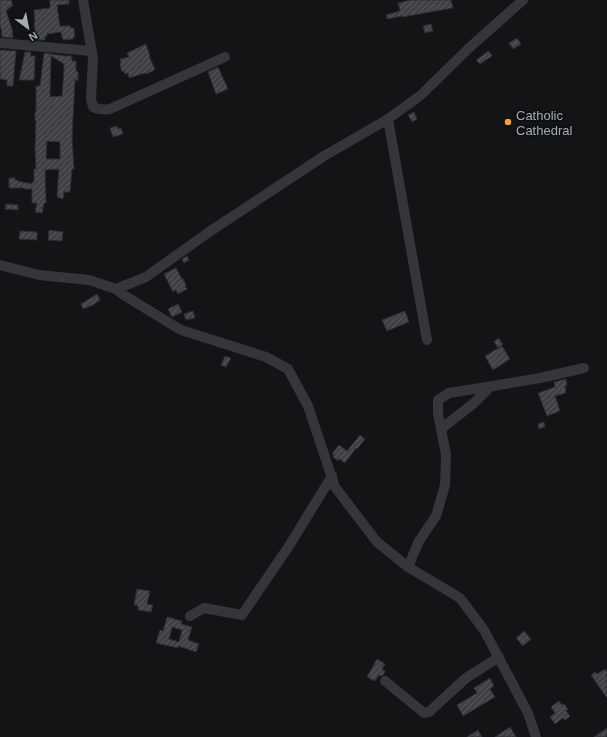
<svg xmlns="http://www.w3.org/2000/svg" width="607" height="737" font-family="Arial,sans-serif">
<defs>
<pattern id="building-hatch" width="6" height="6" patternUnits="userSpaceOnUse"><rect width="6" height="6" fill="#3f4146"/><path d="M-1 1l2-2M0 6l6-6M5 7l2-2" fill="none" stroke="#585a5e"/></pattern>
</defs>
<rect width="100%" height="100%" fill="#131415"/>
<g fill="url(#building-hatch)" stroke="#2d2e32" fill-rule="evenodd">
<path d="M0,0H11L13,5L6,11L12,29L13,38L2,37L1,28H0Z"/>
<path d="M50,0H69V4L57,5L59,20L60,26H70L71,28H74L75,37L73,38V39L63,40V38H62L61,32L47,34V36L45,37V40H36L34,22H35L34,10L50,8Z"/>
<path d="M411,0H451L453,8L402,17V16L387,19L386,15L400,11L398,3Z"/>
<path d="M431,24L433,31L425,33L423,26Z"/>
<path d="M517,38L521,44L513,49L509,43Z"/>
<path d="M146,44L150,56H149L155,69L153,70V71L146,74L145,73L129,78L128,73L125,74L124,71L122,72L120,65L121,64L120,59L129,57L127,53Z"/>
<path d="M0,50L16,51L13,86H7V80L0,79Z"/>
<path d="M489,51L492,56L480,64L476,60Z"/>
<path d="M25,52H31L30,56H35L34,80H19Z"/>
<path d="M44,53L65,56H72V61H76V71L78,72V81L75,79L72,137L74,169H72L70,192H64L63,199L57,197L59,169L45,170L46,203H44L42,213L35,212L37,203H32V189H24V188H9V178H15V180H17V181L32,184V182H34V169H36L35,148L36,121L35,120V112H36V86H40ZM51,56L64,64V70L62,96L50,97ZM47,141L60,142V159H46Z"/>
<path d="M218,67L228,89L216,94L208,72Z"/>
<path d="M414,112L417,119L412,122L408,115Z"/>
<path d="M117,126L118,129L121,128L123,134L113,137L110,128Z"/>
<path d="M6,204L18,205V210L5,209Z"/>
<path d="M49,230L63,232L62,241L48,240Z"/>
<path d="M20,231L37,232V240L19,239Z"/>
<path d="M187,256L189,260L184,263L182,259Z"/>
<path d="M176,268L182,279H183L186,285L185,286L187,289L178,294L176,290L173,292L164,274Z"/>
<path d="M97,294L100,300L93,305L83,309L81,304Z"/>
<path d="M178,304L182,312L172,317L168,309Z"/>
<path d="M193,311L195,318L186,320L184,314Z"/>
<path d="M405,311L409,322L387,331L382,320Z"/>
<path d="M498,338L503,344L498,348L494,342Z"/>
<path d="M502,346L510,359L493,370L485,356Z"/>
<path d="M225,356L231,358L226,367L221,365Z"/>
<path d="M566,379L567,385L565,386L566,393L555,396L560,411L547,416L538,393L555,387L554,382Z"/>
<path d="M544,422L545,427L539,429L538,424Z"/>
<path d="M360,435L365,439L357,449L356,448L345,463L339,459L338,461L333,457L334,455L332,454L339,445L347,451Z"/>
<path d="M137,589L150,591L147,604L153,605L151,612L138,610V606L134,605Z"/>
<path d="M167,617L182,621L181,624L192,627L188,640L199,644L196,652L178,646V648L156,643L160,630L163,631ZM172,627L182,630L179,642L169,639Z"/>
<path d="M524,631L531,639L523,646L516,638Z"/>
<path d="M377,659L385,664L382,669L385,671L383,675L381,676L379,675L375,681L367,677Z"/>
<path d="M605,669L607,672V698L591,675L595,672L597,674Z"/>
<path d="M490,678L494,686L490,689L495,697L463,716L457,705L477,693L474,688Z"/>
<path d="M559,701L562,705L564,704L568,709L566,711L570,716L565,720L563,718L555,724L550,717L555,713L551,707Z"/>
<path d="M510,727L516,737H495Z"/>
<path d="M607,728V737H594Z"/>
<path d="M478,730L482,737H467Z"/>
</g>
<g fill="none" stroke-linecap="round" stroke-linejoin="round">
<g stroke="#34363b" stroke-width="10">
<path d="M83,0L93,59L91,99L93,107C99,110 103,110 110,109L225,57"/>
<path d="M0,43L91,51"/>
<path d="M388,119L427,340"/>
<path d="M0,265L39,275L89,280L116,289L122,294L181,330L266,357L288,369L308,406L335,487L377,542L408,567L460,598L484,630L528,713L536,737"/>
<path d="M116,289L146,277L209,232L324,156L388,119L421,95L469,48L523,0"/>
<path d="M441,429L474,403L491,386"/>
<path d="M408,567L419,541L436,516L445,485L446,455L438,413V400L449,393L499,385L540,378L584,368"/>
<path d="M190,616L204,608L242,615L289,546L332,476"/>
<path d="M385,681L424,713L429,712L466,678L499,657"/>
</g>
</g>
<circle fill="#ffa422" stroke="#0e0f10" stroke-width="1.5" cx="508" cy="122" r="4"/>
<g text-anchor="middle" stroke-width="3.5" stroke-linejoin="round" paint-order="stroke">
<g font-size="13" fill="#a4abb7" stroke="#0e0f10" text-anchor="start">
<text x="516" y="120">Catholic<tspan x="516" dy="15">Cathedral</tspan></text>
</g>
</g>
<g transform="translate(28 28) rotate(148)" stroke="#0e0f10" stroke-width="3" paint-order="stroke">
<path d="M0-3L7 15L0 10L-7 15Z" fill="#a4abb7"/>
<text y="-6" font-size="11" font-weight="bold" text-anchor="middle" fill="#a4abb7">N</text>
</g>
</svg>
